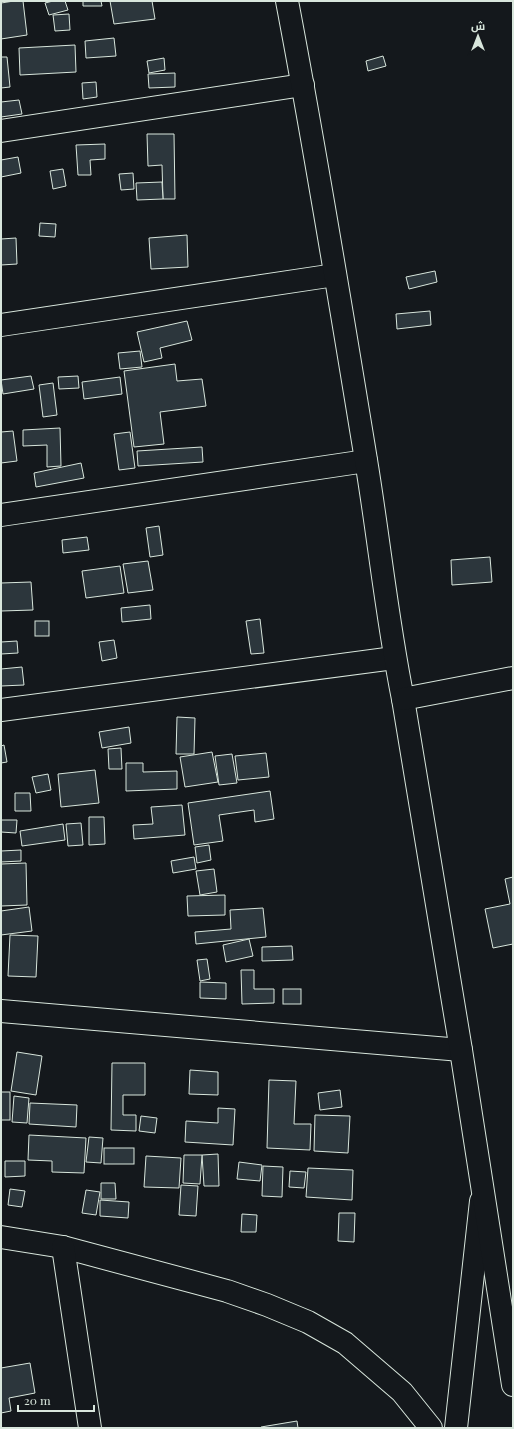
<svg xmlns="http://www.w3.org/2000/svg" width="514" height="1429" font-family="'Playfair Display',Cairo,serif">
<rect width="100%" height="100%" fill="#14181c"/>
<g fill="#2c363c" stroke="#d8e6dc">
<path d="M14,1H23L27,35L1,39V3Z"/>
<path d="M53,1H65L68,10L49,15L45,3Z"/>
<path d="M83,1H101L102,6H83Z"/>
<path d="M110,1H152L155,19L114,24Z"/>
<path d="M69,14L70,30L55,31L53,15Z"/>
<path d="M114,38L116,56L86,58L85,41Z"/>
<path d="M75,45L76,72L20,75L19,48Z"/>
<path d="M383,56L386,66L368,71L366,61Z"/>
<path d="M1,57H7L10,87L1,88Z"/>
<path d="M164,58L165,70L149,73L147,61Z"/>
<path d="M175,73V87L149,88L148,74Z"/>
<path d="M96,82L97,97L83,99L82,83Z"/>
<path d="M19,100L22,114L1,117V102Z"/>
<path d="M147,134H174L175,199H163L162,165L148,166Z"/>
<path d="M105,144V159L90,160L91,175H78L76,145Z"/>
<path d="M18,157L21,173L1,177V160Z"/>
<path d="M63,169L66,186L53,189L50,171Z"/>
<path d="M133,173L134,189L121,190L119,174Z"/>
<path d="M162,182L163,199L137,200L136,183Z"/>
<path d="M40,223L56,224L55,237L39,236Z"/>
<path d="M187,235L188,267L151,269L149,238Z"/>
<path d="M16,238L17,264L1,265V239Z"/>
<path d="M435,271L437,282L409,289L406,277Z"/>
<path d="M430,311L431,325L397,329L396,314Z"/>
<path d="M187,321L192,340L160,348L162,358L144,362L137,332Z"/>
<path d="M140,351L142,367L120,369L118,353Z"/>
<path d="M175,364L177,381L202,379L206,406L160,412L164,444L134,447L124,371Z"/>
<path d="M31,376L34,389L3,394L1,380Z"/>
<path d="M78,376L79,388L59,389L58,377Z"/>
<path d="M120,377L122,394L84,399L82,382Z"/>
<path d="M53,383L57,415L43,417L39,385Z"/>
<path d="M60,428L61,466L47,467V445L23,446V430Z"/>
<path d="M13,431L17,461L1,463V432Z"/>
<path d="M130,432L135,468L119,470L114,434Z"/>
<path d="M202,447L203,462L138,466L137,451Z"/>
<path d="M81,463L84,478L36,487L34,473Z"/>
<path d="M159,526L163,555L150,557L146,528Z"/>
<path d="M87,537L89,550L63,553L62,540Z"/>
<path d="M490,557L492,582L452,585L451,560Z"/>
<path d="M148,561L153,590L128,593L123,564Z"/>
<path d="M120,566L124,593L86,598L82,571Z"/>
<path d="M31,582L33,610L1,611V583Z"/>
<path d="M150,605L151,619L122,622L121,608Z"/>
<path d="M260,619L264,653L251,654L246,621Z"/>
<rect x="35" y="621" width="14" height="15"/>
<path d="M114,640L117,658L102,661L99,642Z"/>
<path d="M17,641L18,653L1,654V642Z"/>
<path d="M22,667L24,685L1,686V669Z"/>
<path d="M177,717L195,718L194,754H176Z"/>
<path d="M129,727L131,743L102,748L99,732Z"/>
<path d="M4,745L7,762L1,763V746Z"/>
<path d="M121,748L122,769H109L108,749Z"/>
<path d="M212,752L218,782L185,787L180,757Z"/>
<path d="M266,753L269,777L238,780L235,756Z"/>
<path d="M232,754L237,783L219,785L215,756Z"/>
<path d="M126,763H143V772L177,771V789L126,791Z"/>
<path d="M95,770L99,803L61,807L58,774Z"/>
<path d="M48,774L51,790L36,793L32,777Z"/>
<path d="M270,791L274,819L255,822L254,810L219,815L223,841L194,845L188,803Z"/>
<path d="M15,793H30L31,811H15Z"/>
<path d="M182,805L185,835L134,839L133,825L153,824L151,807Z"/>
<path d="M89,817H104L105,844L89,845Z"/>
<path d="M1,820H17L16,833L1,832Z"/>
<path d="M81,823L83,845L68,846L66,824Z"/>
<path d="M63,824L65,840L22,846L20,831Z"/>
<path d="M209,845L211,860L197,863L195,847Z"/>
<path d="M21,850V861L1,862V851Z"/>
<path d="M194,857L196,869L173,873L171,861Z"/>
<path d="M26,863L27,905L1,906V864Z"/>
<path d="M214,869L217,892L200,895L196,871Z"/>
<path d="M513,877V944L493,948L485,909L510,904L505,879Z"/>
<path d="M225,895V915L188,916L187,896Z"/>
<path d="M29,907L32,931L1,935V911Z"/>
<path d="M263,908L266,937L196,944L195,932L231,929L230,910Z"/>
<path d="M10,935L38,936L36,977L8,976Z"/>
<path d="M249,939L253,956L226,962L223,945Z"/>
<path d="M292,946L293,960L262,961V947Z"/>
<path d="M207,959L210,979L200,981L197,960Z"/>
<path d="M241,970H254V989H274V1003L242,1004Z"/>
<path d="M200,982L226,983V999L200,998Z"/>
<rect x="283" y="989" width="18" height="15"/>
<path d="M17,1052L42,1056L36,1095L11,1091Z"/>
<path d="M112,1063H145V1095H123V1115H136V1131L111,1130Z"/>
<path d="M190,1070L218,1072V1095L189,1094Z"/>
<path d="M269,1080L296,1081L294,1124H311L310,1150L267,1148Z"/>
<path d="M340,1090L342,1107L320,1110L318,1093Z"/>
<rect x="1" y="1092" width="9" height="28"/>
<path d="M14,1096L29,1098L27,1123L12,1122Z"/>
<path d="M30,1103L77,1105L76,1127L29,1124Z"/>
<path d="M218,1108L235,1109L233,1145L185,1142L186,1121L218,1123Z"/>
<path d="M315,1115L350,1116L348,1153L314,1151Z"/>
<path d="M141,1116L157,1118L155,1133L139,1131Z"/>
<path d="M29,1135L86,1138L84,1173L52,1172V1161L28,1160Z"/>
<path d="M89,1137L103,1138L101,1163L86,1162Z"/>
<rect x="104" y="1148" width="30" height="16"/>
<path d="M218,1154L219,1186H204L202,1155Z"/>
<path d="M184,1155H202L200,1184L183,1183Z"/>
<path d="M146,1156L181,1158L179,1188L144,1187Z"/>
<path d="M5,1161H25V1176L5,1177Z"/>
<path d="M239,1162L262,1165L260,1181L237,1179Z"/>
<path d="M263,1166L283,1167L282,1197L262,1196Z"/>
<path d="M308,1168L353,1170L352,1200L306,1197Z"/>
<path d="M290,1171L306,1172L304,1188L289,1187Z"/>
<path d="M101,1183H115L116,1199H101Z"/>
<path d="M181,1185L198,1186L196,1216L179,1215Z"/>
<path d="M10,1189L25,1191L22,1207L8,1205Z"/>
<path d="M86,1190L100,1192L96,1215L82,1213Z"/>
<path d="M100,1200L129,1202L128,1218L100,1216Z"/>
<path d="M339,1213H355L354,1242L338,1241Z"/>
<path d="M242,1214L257,1215L256,1232H241Z"/>
<path d="M30,1363L35,1393L9,1398L11,1411L1,1413V1368Z"/>
<path d="M297,1421L298,1428H261V1427Z"/>
</g>
<g fill="none" stroke-linecap="round" stroke-linejoin="round">
<defs>
<g id="street">
<path d="M1,131L303,85"/>
<path d="M1,325L335,275"/>
<path d="M1,515L366,461"/>
<path d="M1,710L394,658"/>
<path d="M1,1011L461,1050"/>
<path d="M1,1237L63,1247L227,1291L267,1305L308,1322L345,1343L402,1392L431,1428"/>
<path d="M63,1247L90,1428"/>
<path d="M456,1428L481,1201"/>
</g>
<g id="secondary">
<path d="M287,1C316,153 341,307 366,460C379,539 387,620 403,699L461,1050L513,1385"/>
<path d="M403,699L513,678"/>
</g>
</defs>
<use href="#street" stroke="#d8e6dc" stroke-width="24"/>
<use href="#secondary" stroke="#d8e6dc" stroke-width="24"/>
<use href="#street" stroke="#14181c" stroke-width="22"/>
<use href="#secondary" stroke="#14181c" stroke-width="22"/>
</g>
<rect width="514" height="1429" fill="none" stroke="#d8e6dc" stroke-width="4"/>
<g transform="translate(478 36)" stroke="#14181c" stroke-width="3" paint-order="stroke">
<path d="M0-3L7 15L0 10L-7 15Z" fill="#d8e6dc"/>
<text y="-6" font-size="11" font-weight="bold" text-anchor="middle" fill="#d8e6dc">ش</text>
</g>
<path d="M18 1405v6h76v-6" fill="none" stroke="#d8e6dc" stroke-width="2"/>
<text x="24" y="1405" font-size="12" fill="#d8e6dc" stroke="#14181c" stroke-width="3" paint-order="stroke">20 m</text>
</svg>
